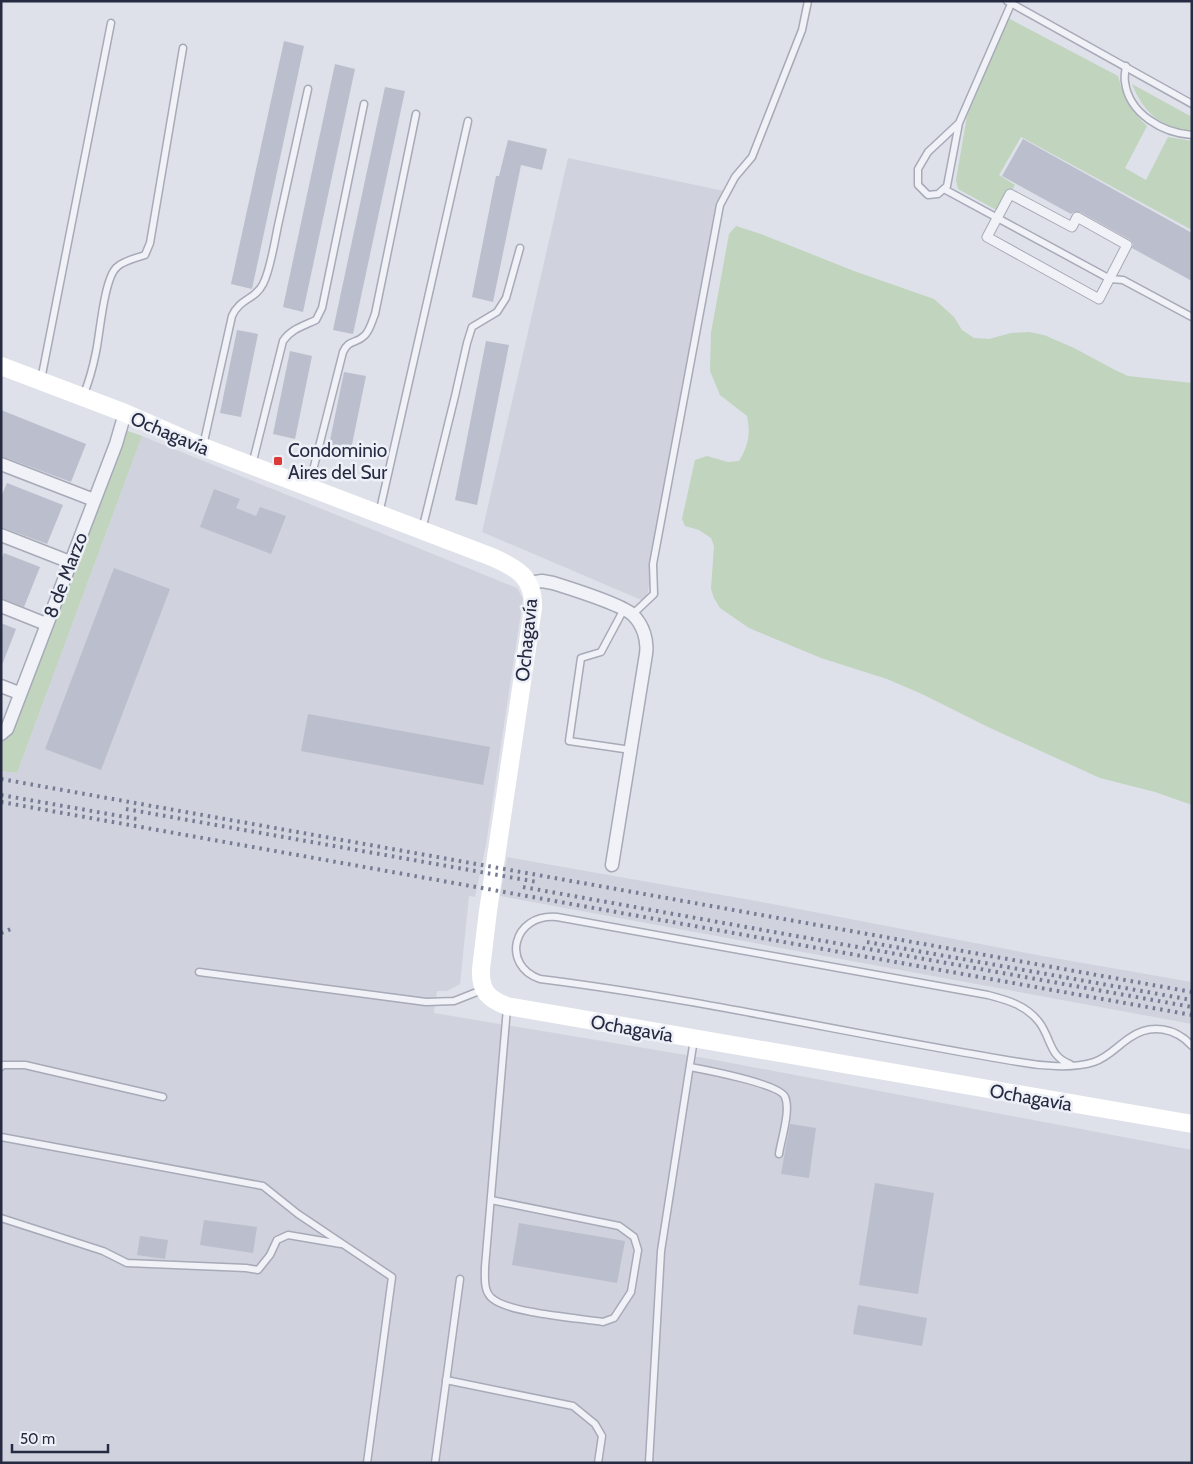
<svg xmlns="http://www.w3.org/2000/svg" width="1193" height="1464" font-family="Cabin,sans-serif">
<rect width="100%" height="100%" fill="#dee1e9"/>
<g fill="#d0d3de">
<path d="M568,158L724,191L646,602L482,532Z"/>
<path d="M142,436L517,588L523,599L486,845L475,897L469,896L460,984L447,991H437L434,1013L710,1059L1192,1150V1463H1V771L17,773Z"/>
<path d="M507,857L762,902L1037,955L1192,982V1024L500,896Z"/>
</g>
<g fill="#c0d4be">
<path d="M1008,18L1118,76C1125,101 1129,108 1147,126L1125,168L1146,180L1168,137L1192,141V230L1021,137L999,175L1015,185L1000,212L958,189L956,180L967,116Z"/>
<path d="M1132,84L1192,117V131C1161,128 1143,112 1132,84Z"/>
<path d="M736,226L761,234L854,271L934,299L954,317L962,330L974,338L989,339L1011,333L1029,332L1044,335L1074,348L1115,370L1128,376L1192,383V805L1155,792L1100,778L988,727L922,694L887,679L821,658L749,628L720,608L714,598L711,589L714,546L711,538L699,530L685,526L682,519L695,460L707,456L728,462L739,461C748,447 751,433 747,416L720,395L710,371L711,333L729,234Z"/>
<path d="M125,430L142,436L17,773L1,771V739Z"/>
</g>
<g fill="#bbbecc">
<path d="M284,41L304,46L252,289L231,284Z"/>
<path d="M335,64L355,69L303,312L283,307Z"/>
<path d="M385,87L405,91L353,334L333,330Z"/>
<path d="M1023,139L1192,233V281L1132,248L1133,244L1130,240L1080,212H1074L1071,214L1002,176Z"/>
<path d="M508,140L547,149L542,170L521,165L493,302L472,297L496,176H499Z"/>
<path d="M237,330L258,334L241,417L220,413Z"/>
<path d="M486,341L509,345L477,505L455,500Z"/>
<path d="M290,351L312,356L295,439L273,434Z"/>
<path d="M344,372L366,376L349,459L327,455Z"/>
<path d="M1,410L86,444L71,482L1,456Z"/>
<path d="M7,483L63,505L47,544L1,527V497Z"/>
<path d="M214,489L240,499L236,508L256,516L260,507L286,516L271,554L200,527Z"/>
<path d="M4,553L40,567L24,607L1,598V560Z"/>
<path d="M114,568L170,589L101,770L45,749Z"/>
<path d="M1,623L16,629L2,665H1Z"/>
<path d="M308,714L490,747L483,785L301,751Z"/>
<path d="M790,1124L816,1128L809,1178L781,1174Z"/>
<path d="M875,1183L934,1193L918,1294L859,1285Z"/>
<path d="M204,1220L257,1227L253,1253L200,1245Z"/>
<path d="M519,1223L625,1241L617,1283L512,1265Z"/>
<path d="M140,1236L168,1240L165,1259L137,1255Z"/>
<path d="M858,1305L927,1318L922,1346L853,1334Z"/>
</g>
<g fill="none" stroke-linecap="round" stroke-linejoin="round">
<defs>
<g id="service">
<path d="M1007,1L1192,104"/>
<path d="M1126,66C1125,72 1124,77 1125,82C1129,114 1163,133 1192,135"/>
<path d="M959,123L947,186L938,194L928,195L918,185V169L928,152L959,123L1011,4"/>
<path d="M944,189L1110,279L1123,280L1192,317"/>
<path d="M41,380L111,23"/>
<path d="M83,396C89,382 93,367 96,352C100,333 104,278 117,267C123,261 136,258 145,255L150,243L183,48"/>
<path d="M203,446L232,316C240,298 255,300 263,284C271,269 275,238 279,221C289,177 298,133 308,89"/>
<path d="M252,465L283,341C291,329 303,326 316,320L322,308L364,104"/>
<path d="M309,486L343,352C349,339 356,344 364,336C370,331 372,321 375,314L416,114"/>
<path d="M379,514L468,121"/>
<path d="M422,530L455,396L467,343L472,327L497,312L506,298L520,248"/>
<path d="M624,609L601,652L581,658L569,741L631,750"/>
<path d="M633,614L654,594L653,564L720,205L735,177L752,157L802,30L808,1"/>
<path d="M199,972L426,1002L454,1001L482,990"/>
<path d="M1070,1064C1049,1057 1051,1037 1039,1022C1026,1005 1007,1000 988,995L557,917C512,913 501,966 540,979C701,999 859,1036 1019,1062C1040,1066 1073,1069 1094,1062C1109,1057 1118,1045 1131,1037C1151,1023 1176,1028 1192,1046"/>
<path d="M1,1067L3,1065H25L163,1097"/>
<path d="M690,1067C706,1070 780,1084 785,1097C791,1110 781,1140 779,1154"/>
<path d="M1,1137L263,1186L298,1214L392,1277L367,1463"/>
<path d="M491,1200L619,1226L634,1237L638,1250L631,1292L614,1318L603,1322C578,1318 510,1313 493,1299C483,1292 485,1277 485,1267L507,1008"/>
<path d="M1,1218L103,1251L127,1263L246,1268L258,1270L270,1255L277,1240L288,1235L341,1244"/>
<path d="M446,1380L573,1406L595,1424L602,1436L598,1463"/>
<path d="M435,1463L460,1279"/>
<path d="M649,1463L661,1251L694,1039"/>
</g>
<path id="pedestrian" d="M1010,194L1072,227L1077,217L1127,245L1099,299L987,237Z"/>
<g id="minor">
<path d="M1,464L94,500"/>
<path d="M1,535L70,562"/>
<path d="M528,583L542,581L553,583C569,588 623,605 633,615C643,625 648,640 646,654L612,865"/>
<path d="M1,606L46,624"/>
<path d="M1,686L19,693"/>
<path d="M1,734L7,729L116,444L125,413"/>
</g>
</defs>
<use href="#service" stroke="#a7aab7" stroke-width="9"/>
<use href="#pedestrian" stroke="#a7aab7" stroke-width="11"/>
<use href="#minor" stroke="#a7aab7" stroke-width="15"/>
<use href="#service" stroke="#f1f2f7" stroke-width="6"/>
<use href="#pedestrian" stroke="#f1f2f7" stroke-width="9"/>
<use href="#minor" stroke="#f1f2f7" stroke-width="12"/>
<path stroke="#fff" stroke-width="18" d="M1,366L125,413L203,447L492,557C517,568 534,577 533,608L488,911L481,969C480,991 488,999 507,1006L1192,1124"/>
<g stroke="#767c94" stroke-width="4" stroke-dasharray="2.5 5" stroke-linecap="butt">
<path d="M1,779L1192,992"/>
<path d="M1,795L137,819"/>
<path d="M1,802L1192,1015"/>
<path d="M126,809L537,882"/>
<path d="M523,887L1192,1007"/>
<path d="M1,933L11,929"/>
<path d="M867,942L1192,1000"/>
</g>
</g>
<rect fill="#db3a37" stroke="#eef0f7" stroke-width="2" x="273" y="456" width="10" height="10" rx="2.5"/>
<g text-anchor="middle" stroke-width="5" stroke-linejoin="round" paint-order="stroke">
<g font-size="19" fill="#262b42" stroke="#eef0f7">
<text transform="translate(170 433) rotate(23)" y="7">Ochagavía</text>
<text transform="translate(65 575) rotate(-69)" y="7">8 de Marzo</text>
<text transform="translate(526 640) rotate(-84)" y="7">Ochagavía</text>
<text transform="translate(632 1028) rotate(10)" y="7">Ochagavía</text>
<text transform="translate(1031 1097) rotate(10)" y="7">Ochagavía</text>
</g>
<g font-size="19" fill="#262b42" stroke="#eef0f7" text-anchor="start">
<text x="288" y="457">Condominio<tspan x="288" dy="22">Aires del Sur</tspan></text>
</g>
</g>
<rect width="1193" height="1464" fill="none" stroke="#262b42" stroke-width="5"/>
<path d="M12 1444v8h96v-8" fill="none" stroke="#262b42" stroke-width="2.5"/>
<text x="20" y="1444" font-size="15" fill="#262b42" stroke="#eef0f7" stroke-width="4" paint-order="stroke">50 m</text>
</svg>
